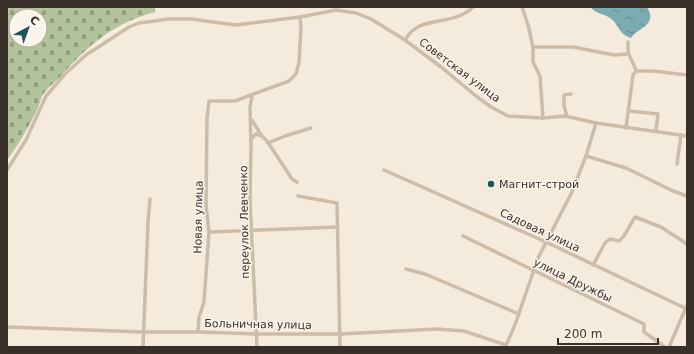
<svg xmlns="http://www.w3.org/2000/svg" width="694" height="354" font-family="'DejaVu Sans',sans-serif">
<defs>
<pattern id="cemetery-stones" width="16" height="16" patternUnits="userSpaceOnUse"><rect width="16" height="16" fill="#b3c49c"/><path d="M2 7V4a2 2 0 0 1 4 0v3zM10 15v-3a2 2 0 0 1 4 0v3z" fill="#93a07f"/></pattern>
<pattern id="water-ripples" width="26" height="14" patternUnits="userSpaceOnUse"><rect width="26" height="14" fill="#7bacb2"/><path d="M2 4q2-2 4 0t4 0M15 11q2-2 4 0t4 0" fill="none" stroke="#668c91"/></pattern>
</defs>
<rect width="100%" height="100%" fill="#f4ebdd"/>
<path fill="url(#cemetery-stones)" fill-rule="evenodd" d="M7,7H155V12C114,23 88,45 61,76C55,82 46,89 42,96C40,101 39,106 37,110C28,128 19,144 7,160ZM16,16H40V40H16Z"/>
<path fill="url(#water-ripples)" d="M590,7H647C658,25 639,27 631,38C618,34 619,24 610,18C603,13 598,15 590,7Z"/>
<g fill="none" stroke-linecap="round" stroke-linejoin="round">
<g stroke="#cdbca8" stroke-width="3.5">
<path d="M522,7L528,25L533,47V62L540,76L543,118"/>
<path d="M405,40C420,13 452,28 473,7"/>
<path d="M628,42C627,57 632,58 636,71H653L687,75"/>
<path d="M533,47H573L614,55L628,54"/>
<path d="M252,96L250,107L251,146L250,200L257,347"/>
<path d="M629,111L658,114L656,131"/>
<path d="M567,116L564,106V95L571,94"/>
<path d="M252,120L261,135"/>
<path d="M626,128L633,75L636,71"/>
<path d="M251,139L256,134L262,136L267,141L292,179L297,182"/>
<path d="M268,143L285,136L311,128"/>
<path d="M586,156L626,168L673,191L687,196"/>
<path d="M677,164L681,135"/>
<path d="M7,170L26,140L46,96L65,74L86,55L129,27L139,23L169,19H191L236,25L300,17L336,10L356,13L371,19L405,40L441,67L476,96L491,107L508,116L543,118L565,116L596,123L687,136"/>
<path d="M384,170L546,242L687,309"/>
<path d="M298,196L337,203L340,347"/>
<path d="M209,232L338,227"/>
<path d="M463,236L644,324V332L665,347"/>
<path d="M593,265L605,243L610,239L619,241L624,236L635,217L661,227L687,244"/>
<path d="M406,269L425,274L519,314"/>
<path d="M7,327L143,332H198L257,334H340L437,329L464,331L506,345"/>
<path d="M198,332L199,317L204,302L209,232L206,205L207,118L209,101H235L289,81L296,74L299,63L301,28L300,17"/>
<path d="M506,346L516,322L538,258L572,192L586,156L596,123"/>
<path d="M143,347L148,222L150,199"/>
<path d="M669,347L687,305"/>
</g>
</g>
<circle fill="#1c545d" stroke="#fbf4ea" stroke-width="1.5" cx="491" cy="184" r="4"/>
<g text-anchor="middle" stroke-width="3" stroke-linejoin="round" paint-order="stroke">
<g font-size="11" fill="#392f29" stroke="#fbf4ea">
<text transform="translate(460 70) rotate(37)" y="4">Советская улица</text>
<text transform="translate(198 217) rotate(-89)" y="4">Новая улица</text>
<text transform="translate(244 222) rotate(-91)" y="4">переулок Левченко</text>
<text transform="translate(540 230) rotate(25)" y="4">Садовая улица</text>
<text transform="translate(573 280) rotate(26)" y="4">улица Дружбы</text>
<text transform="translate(258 324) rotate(1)" y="4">Больничная улица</text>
</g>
<g font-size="11" fill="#392f29" stroke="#fbf4ea" text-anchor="start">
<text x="499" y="188">Магнит-строй</text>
</g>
</g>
<rect width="694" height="354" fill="none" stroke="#392f29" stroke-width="16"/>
<g transform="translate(28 28) rotate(41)"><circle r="19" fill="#fbf4ea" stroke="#ada59d"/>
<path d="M0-3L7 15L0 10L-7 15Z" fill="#1c545d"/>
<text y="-6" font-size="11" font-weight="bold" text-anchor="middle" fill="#392f29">С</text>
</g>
<path d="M558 338v6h100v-6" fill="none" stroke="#392f29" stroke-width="2"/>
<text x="564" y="338" font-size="12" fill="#392f29" stroke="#fbf4ea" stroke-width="3" paint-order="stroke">200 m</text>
</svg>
